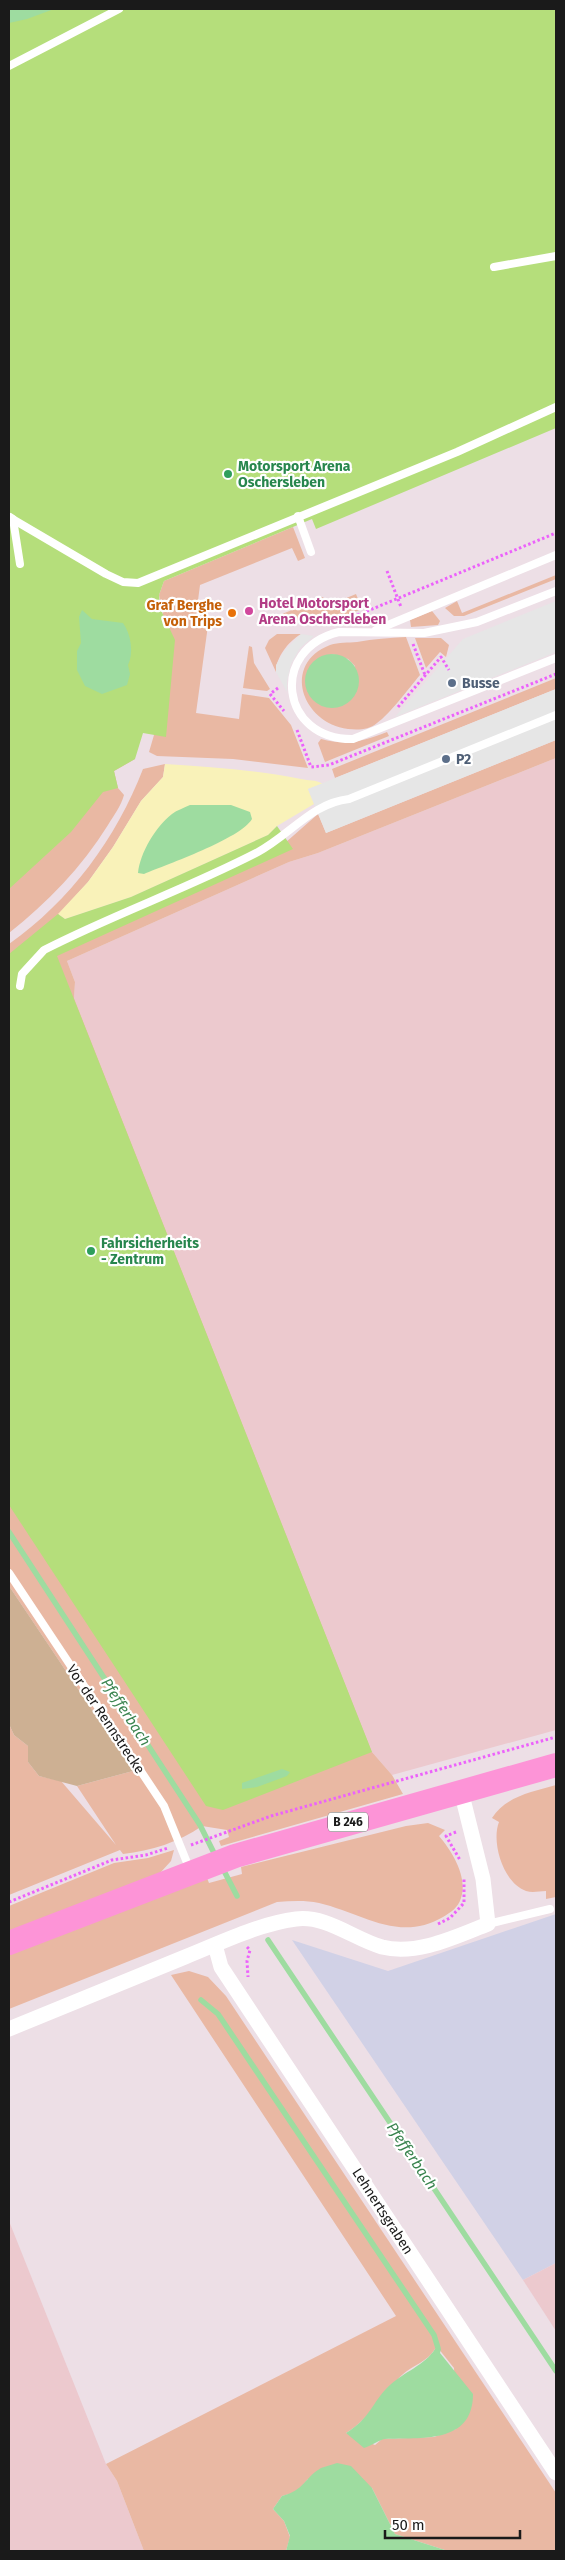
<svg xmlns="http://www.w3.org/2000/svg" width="565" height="2560" font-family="'Fira Sans',sans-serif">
<rect width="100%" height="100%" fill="#eddfe6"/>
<path fill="#d1d1e6" d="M556,1914V2263L523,2280L292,1940L388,1971Z"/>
<g fill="#ecc9ce">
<path d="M556,758V1730L392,1775L372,1752L74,998L75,982L67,961L289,862L318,853Z"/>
<path d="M9,2221L106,2464L117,2481L144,2551H9Z"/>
<path d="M556,2263V2331L523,2280Z"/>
</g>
<g fill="#e9b8a3" fill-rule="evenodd">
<path d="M293,527L305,558L298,561L292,548L200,585L196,616L209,618L196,713L239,719L242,694L269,698L291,725L308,768L233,759L157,756L149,752L154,735L163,614L159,595L164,581Z"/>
<path d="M9,563L135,759L114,771L118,788L124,795C121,806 114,815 108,825C81,868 48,902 9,933Z"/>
<path d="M556,575V579L464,616H454L445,608L457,601L462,613Z"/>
<path d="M356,594L362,609L326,623L275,617L323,597L327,606Z"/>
<path d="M432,611L440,621L438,625L411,627L410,620Z"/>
<path d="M277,634H301C288,642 276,657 276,672L265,648L269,640Z"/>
<path d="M406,637L420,675C409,688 390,714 377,723C369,730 358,730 348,729C302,723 281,664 330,645C339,642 348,643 357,642C374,639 389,638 406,637ZM332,654L348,659L355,666L336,707L319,704L308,691Z"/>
<path d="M415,638H441L449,645L446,657L440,652L426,668Z"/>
<path d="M249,646L252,647L254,663L270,689L267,691L243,688Z"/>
<path d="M556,678V689L335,778L332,769Z"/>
<path d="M387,732L389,736L325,762L318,743L321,739C347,746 363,741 387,732Z"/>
<path d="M556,740V758L318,853L289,862L67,961L75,982L74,998L372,1752L392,1775L403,1794L221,1846L219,1841L229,1837L227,1830L202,1826C179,1842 151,1851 123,1854L120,1850L9,1895V1724L14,1735L28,1746V1762L39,1776L61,1781L116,1845L77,1786L133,1771L9,1586V1416L33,966L277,850L318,814L326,833Z"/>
<path d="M165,764L163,777L141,801L113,847L88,882L59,914L9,976V944C70,901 116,839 143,769Z"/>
<path d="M556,1785V1897L546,1899V1891C539,1891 533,1893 526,1891C503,1883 491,1842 499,1822L492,1818C506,1796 532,1792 556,1785Z"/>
<path d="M428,1823L445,1830L439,1836C452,1851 468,1877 461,1898C458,1908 451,1912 443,1917C399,1943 362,1913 319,1903C305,1900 291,1901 277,1902L9,2009V1955L207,1878L209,1883L242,1874L241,1867L406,1826Z"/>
<path d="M174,1850L171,1861L160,1873L9,1934V1906L114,1863L148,1858Z"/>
<path d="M189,1971L208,1977L226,1996L556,2493V2551H448L395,2534L372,2488L308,2479L297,2492L282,2496L273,2509L284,2521L290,2537L286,2551H144L117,2481L106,2464L396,2316L171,1975ZM438,2348L454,2368L456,2429L434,2437L382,2439L375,2445L346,2433C370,2419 382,2393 402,2375C413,2365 427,2362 435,2349Z"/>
</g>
<path fill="#cdb093" d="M9,1586L133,1771L77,1786L39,1776L28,1762V1746L14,1735L9,1724Z"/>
<path fill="#f9f2b9" d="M165,764C211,767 256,770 301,779C309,781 315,779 323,784L308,789L314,804L277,826L268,835L131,897L65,919L58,914L88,882L113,847L141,801L163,777Z"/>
<g fill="#b5de7b">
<path d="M9,9H556V428L316,529L312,519L164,581L159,595L160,608L175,640L166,737L143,733L135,759L114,771L118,788L103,792L71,832L9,889Z"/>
<path d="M277,826L293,849L57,956L372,1752L223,1810L206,1806L9,1505V954L58,914L65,919L131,897L268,835Z"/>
</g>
<g fill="#e6e6e6">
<path d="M556,601V652L395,717L463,639Z"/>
<path d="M301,634L314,636L300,648L291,664L287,681V692L276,672V665L284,651Z"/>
<path d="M556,689V740L326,833L308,789Z"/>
</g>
<g fill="#9edca0">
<path d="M9,9H54L27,19L9,23Z"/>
<path d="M82,610L92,619L123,623C131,634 134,653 128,665L130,674L127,685L102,694L85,686L77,670V651L81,643L79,617Z"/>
<circle cx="332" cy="681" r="27"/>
<path d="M190,805H231L250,812L252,819C240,839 168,864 144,874L138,873C140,853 156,826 172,814C177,810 184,808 190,805Z"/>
<path d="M282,1769L290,1772L287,1776L257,1787L242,1789V1783Z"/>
<path d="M438,2348L441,2349L440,2353L473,2394C473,2445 420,2437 385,2439C381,2439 371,2446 364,2448L346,2433C371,2418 371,2403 390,2385C404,2372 425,2365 435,2349Z"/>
<path d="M337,2463L351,2466L372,2488L395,2534L448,2551H286L290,2536L284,2521L273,2509L282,2496C305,2490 304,2478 321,2468C326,2466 332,2465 337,2463Z"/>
</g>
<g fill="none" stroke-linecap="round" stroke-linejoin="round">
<g stroke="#9edca0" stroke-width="5.5">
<path d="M9,1532L200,1825L216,1857"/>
<path d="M222,1867L237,1896"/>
<path d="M268,1940L556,2371"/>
<path d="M201,2000L218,2014L434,2335L438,2348"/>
</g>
<g stroke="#ec62fb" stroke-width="3" stroke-dasharray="2.5 2.5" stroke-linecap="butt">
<path d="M387,571L401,607"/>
<path d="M348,619L556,533"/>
<path d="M413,644L425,675"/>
<path d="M278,688L270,694L284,711"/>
<path d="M398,707L441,657L449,670"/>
<path d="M297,730L311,767L329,765L556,674"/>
<path d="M456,1832L446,1836L460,1860"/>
<path d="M191,1845L271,1816L556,1737"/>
<path d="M9,1902L112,1860L146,1855L168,1848"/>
<path d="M438,1924L450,1918L464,1903V1878"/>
<path d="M247,1947L250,1950L247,1961L248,1977"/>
</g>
<g stroke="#fff" stroke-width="8">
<path d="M9,66L119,9"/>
<path d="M494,267L556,256"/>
<path d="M298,516L311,552"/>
<path d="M9,517L106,574L123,582L138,583L457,452L556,407"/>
<path d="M10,517L13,519L20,564"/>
<path d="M556,591L477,622L424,633L339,632C269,649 280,740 353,739L556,658"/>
<path d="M376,630L556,555"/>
<path d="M20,986L22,974L44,950C114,914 189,888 258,852C290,835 312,803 349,799L556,715"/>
<path d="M9,1573L164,1806L190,1870"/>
<path d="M488,1924L550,1909"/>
</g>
<g stroke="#fff" stroke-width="15">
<path d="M215,1945L221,1967L556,2473"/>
<path d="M9,2029C67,2005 126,1981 185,1957C220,1943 258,1924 296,1919C326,1915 354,1939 382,1947C417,1956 457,1936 488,1924L483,1879L461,1791"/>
</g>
<path stroke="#fd94d7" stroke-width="24" d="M9,1943L235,1856L556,1765"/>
</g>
<g fill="#2e9e5b" stroke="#fff" stroke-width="2">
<circle cx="228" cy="474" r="5"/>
<circle cx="91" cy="1251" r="5"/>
</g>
<circle fill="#d1479c" stroke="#fff" stroke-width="2" cx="249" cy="611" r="5"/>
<circle fill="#e8710a" stroke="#fff" stroke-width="2" cx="232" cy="613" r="5"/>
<g fill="#5c6f8a" stroke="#fff" stroke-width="2">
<circle cx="452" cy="683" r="5"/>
<circle cx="446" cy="759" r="5"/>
</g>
<g text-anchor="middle" stroke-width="4.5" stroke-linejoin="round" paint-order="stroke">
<rect fill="#fff" stroke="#5f5f5f" stroke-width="1" x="328" y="1812.5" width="40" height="19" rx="4"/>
<g font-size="12" font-weight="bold" fill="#1a1a1a">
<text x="348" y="1826">B 246</text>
</g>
<g font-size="14" font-weight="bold" fill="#27864d" stroke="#fff" text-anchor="start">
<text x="238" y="471">Motorsport Arena<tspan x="238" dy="16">Oschersleben</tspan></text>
<text x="101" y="1248">Fahrsicherheits<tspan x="101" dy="16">- Zentrum</tspan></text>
</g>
<g font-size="14" font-weight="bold" fill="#b23c85" stroke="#fff" text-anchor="start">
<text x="259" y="608">Hotel Motorsport<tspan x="259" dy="16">Arena Oschersleben</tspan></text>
</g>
<g font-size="14" font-weight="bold" fill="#c56008" stroke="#fff" text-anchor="end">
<text x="222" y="610">Graf Berghe<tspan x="222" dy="16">von Trips</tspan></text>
</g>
<g font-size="14" font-weight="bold" fill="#4e5e75" stroke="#fff" text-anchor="start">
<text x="462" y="688">Busse</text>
<text x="456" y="764">P2</text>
</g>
<g font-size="14" fill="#1a1a1a" stroke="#fff">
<text transform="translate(106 1719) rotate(56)" y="5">Vor der Rennstrecke</text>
<text transform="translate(383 2211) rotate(57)" y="5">Lehnertsgraben</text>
</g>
<g font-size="15" font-style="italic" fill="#3a844f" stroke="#fff">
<text transform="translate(126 1712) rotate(57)" y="5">Pfefferbach</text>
<text transform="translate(412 2156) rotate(56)" y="5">Pfefferbach</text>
</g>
</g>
<rect width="565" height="2560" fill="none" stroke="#1a1a1a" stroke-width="20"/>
<path d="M385 2530v8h135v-8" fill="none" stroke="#1a1a1a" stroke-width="2.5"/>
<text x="392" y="2530" font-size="15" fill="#1a1a1a" stroke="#ffffff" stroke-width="4" paint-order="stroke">50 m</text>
</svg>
